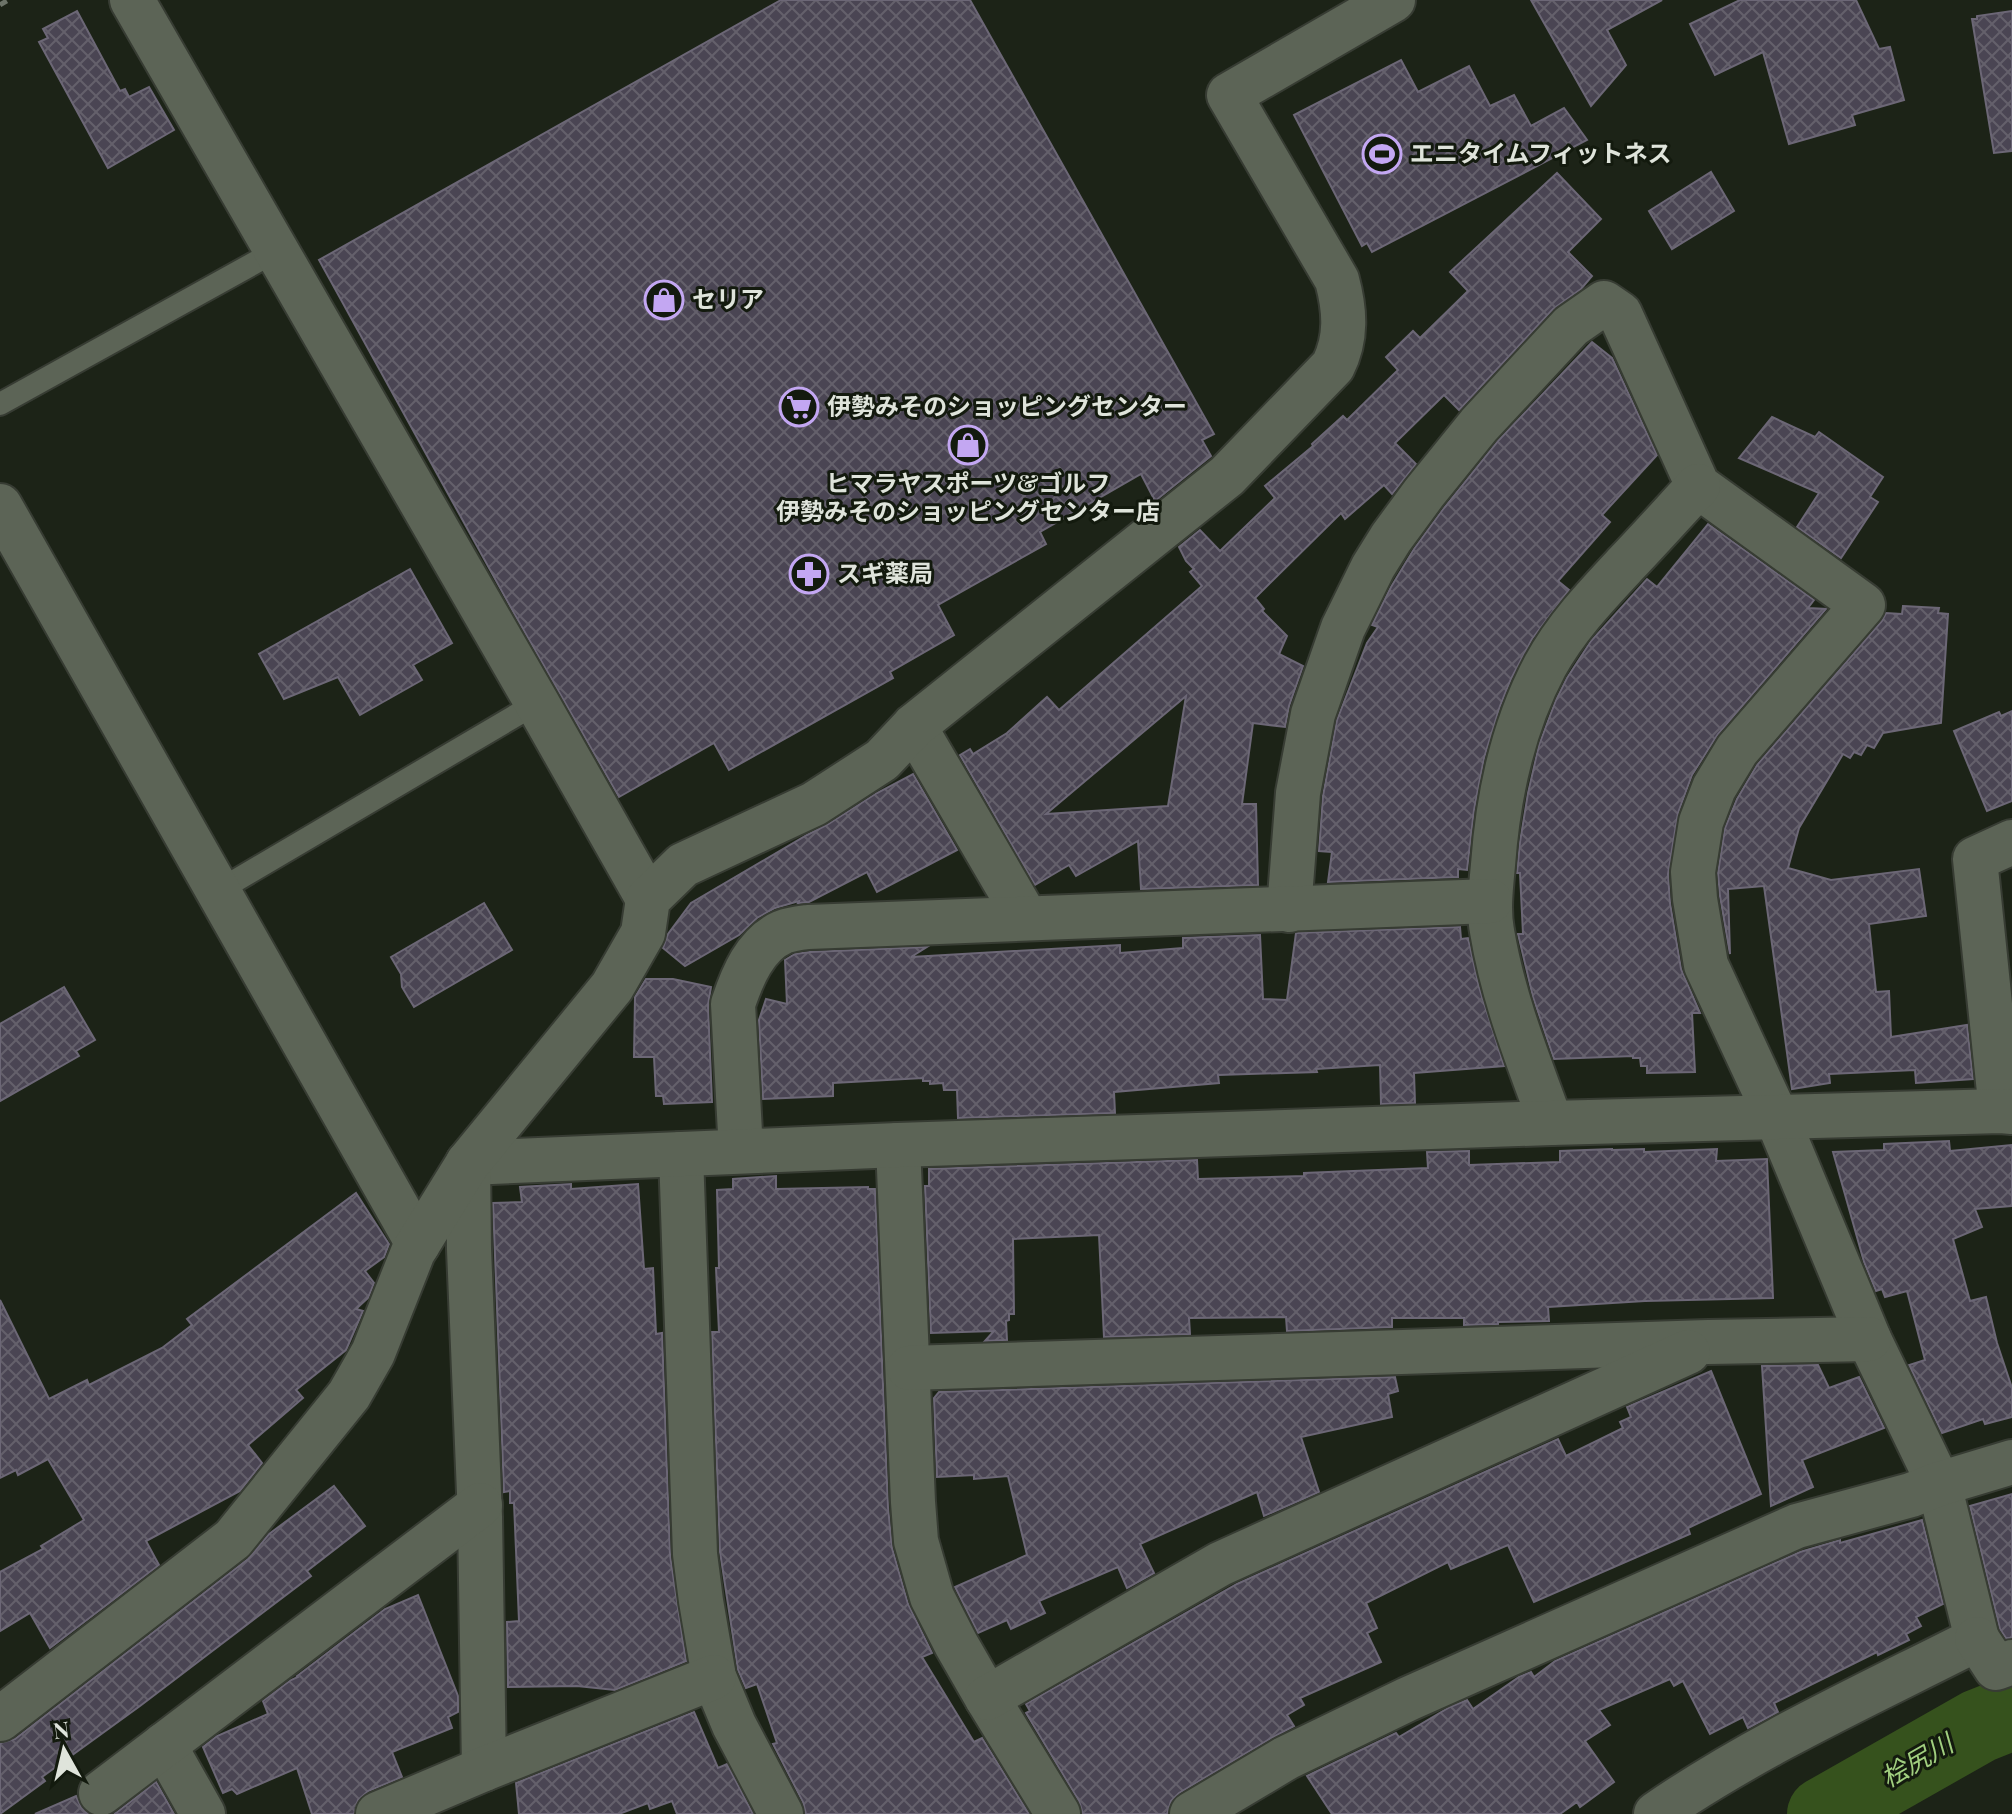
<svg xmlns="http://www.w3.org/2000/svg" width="2012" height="1814" font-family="'Playfair Display','Noto Sans JP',serif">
<defs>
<pattern id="building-cross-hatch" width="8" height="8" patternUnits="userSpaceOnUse" patternTransform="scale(2)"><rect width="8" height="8" fill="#4a4553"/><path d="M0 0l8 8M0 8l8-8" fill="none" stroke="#64606b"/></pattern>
</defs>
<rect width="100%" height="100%" fill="#1c2317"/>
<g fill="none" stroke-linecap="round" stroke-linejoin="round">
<path stroke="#36521d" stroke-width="74" d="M1824,1814L1979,1726L2012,1713"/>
</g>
<g fill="url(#building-cross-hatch)" stroke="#6c6776" stroke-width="2" fill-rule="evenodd">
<path d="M781,0H970L1214,434L1202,440L1211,456L1155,501L1141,474L1040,532L1046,544L938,605L954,635L890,672L893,678L729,770L714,743L619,797L515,615L319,260Z"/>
<path d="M1531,0H1662L1607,30L1626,65L1591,106Z"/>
<path d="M1740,0H1856L1879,49L1890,47L1904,100L1852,115L1855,125L1789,144L1763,52L1715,75L1690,24Z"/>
<path d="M77,11L120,91L125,89L129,97L149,87L174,130L108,168L39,42L48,38L43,29Z"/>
<path d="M2012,11V151L1994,153L1972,19H1977V16Z"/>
<path d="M1401,60L1418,92L1469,66L1490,106L1514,95L1531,126L1564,108L1587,140L1372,252L1367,243L1362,246L1294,115Z"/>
<path d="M1711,172L1734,211L1672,249L1649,211Z"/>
<path d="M1557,173L1601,219L1568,252L1592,276L1581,289L1553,309L1459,410L1444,395L1395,443L1416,464L1392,494L1384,485L1345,519L1341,513L1255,598L1264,609L1262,611L1287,636L1279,654L1303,666L1289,706L1285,727L1253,723L1242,804H1256L1258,885L1141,889L1138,841L1076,876L1069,865L1035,885L960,755L970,749L973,754L1007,733L1047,697L1059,710L1202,586L1190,572L1194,569L1186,561L1179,547L1200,530L1220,551L1275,498L1265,486L1313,446L1312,444L1343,416L1347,420L1398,370L1386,357L1413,331L1420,338L1468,291L1450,272ZM1186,696L1168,806L1046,814Z"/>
<path d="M1592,342L1612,358L1657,455L1602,515L1610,522L1558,581L1569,590L1532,639L1511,679L1500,706L1484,758L1474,810L1467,870L1458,869V877L1328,882L1332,852L1319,851L1323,796L1337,720L1367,643L1378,627L1372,625L1391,587L1414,549L1444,508L1498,441Z"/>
<path d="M1772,417L1815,437L1819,432L1883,477L1870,497L1878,502L1841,558L1797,527L1819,493L1739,458Z"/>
<path d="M1708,524L1814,600L1808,608L1826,609L1718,734L1692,775L1678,813L1668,874L1670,903L1681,969L1700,1013H1692L1695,1072L1647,1073V1066H1641L1640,1058H1633V1056L1554,1059L1533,997L1518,934H1523L1520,873H1517L1520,842L1528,793L1539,745L1556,700L1567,678L1591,641L1647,579L1657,587Z"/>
<path d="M410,569L452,643L413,665L422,680L360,715L338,677L284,699L259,654Z"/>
<path d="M1903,606L1939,608L1938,613L1948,614L1941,723L1883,733L1874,748L1867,745L1861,755L1854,752L1850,758L1843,754L1799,828L1788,868L1831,880L1919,869L1926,916L1869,924L1876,992L1889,991L1891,1037L1967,1025L1973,1079L1916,1083L1915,1070L1829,1074L1830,1083L1792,1089L1764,886L1728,889L1730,954L1720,896L1718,873L1725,828L1737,799L1757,765L1882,621L1886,613L1902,614Z"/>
<path d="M2012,711V801L1987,811L1954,731L1999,712L2001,716Z"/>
<path d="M913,774L957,850L877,892L867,872L809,902L798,903L799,901L775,908L757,918L739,935L685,966L663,948L668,934L691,903L807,835L827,825L877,793Z"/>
<path d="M484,903L512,950L414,1007L402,987L401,974L391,957Z"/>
<path d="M1460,927L1461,939L1468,938L1479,987L1504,1066L1414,1073L1415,1103L1381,1104L1380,1065L1316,1069L1317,1072L1218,1075L1219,1083L1114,1092L1115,1113L958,1118L957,1090H944L943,1083L930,1084V1081H923V1078L833,1083V1096L763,1099L759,1020L766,999L787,1004L785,960L795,954L810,952L927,947L911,957L1120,945V953L1183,948V938L1260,935L1263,999L1287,1000L1296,933Z"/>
<path d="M646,979H673L711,987L708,1005L712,1102L664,1104L663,1096H656L654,1057H634L635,997Z"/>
<path d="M64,987L95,1040L76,1051L79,1056L0,1101V1024Z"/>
<path d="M1949,1141L1950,1151L2012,1145V1206L1975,1209L1982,1227L1953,1239L1970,1301L1986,1297L1997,1343L2012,1388V1417L1985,1424L1983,1419L1942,1433L1909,1365L1925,1360L1907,1291L1885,1297L1882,1289L1876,1291L1864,1262L1833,1152L1884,1150V1144Z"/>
<path d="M1612,1149V1150L1644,1149V1152L1717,1149L1716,1161L1767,1159L1773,1298L1645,1301L1548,1307L1549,1321L1498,1322V1324L1464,1325V1318H1392V1327L1287,1331L1286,1317L1189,1318L1190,1334L1104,1337L1099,1235L1078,1236L1013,1239L1014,1314H1009V1320L1006,1321L1007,1340L985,1341L994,1331L931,1333L925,1186H929V1169L1197,1160L1198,1179L1304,1176V1173L1428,1168L1427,1152L1469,1151V1165L1560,1162V1151Z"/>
<path d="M776,1176V1189L868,1187V1189H875L888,1507L892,1548L908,1604L932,1653L922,1657L974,1742L982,1738L1029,1814H806L803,1802L773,1744L777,1743L757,1684L746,1688L738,1670L720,1552L712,1332H719L716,1268H719L717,1190L733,1189V1179Z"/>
<path d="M571,1184V1189L638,1184L644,1269L653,1268L656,1334L662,1333L670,1555L686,1661L615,1690L577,1686L508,1687L507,1622L519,1621L514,1503H510V1491L504,1492L493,1203L522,1202L520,1187Z"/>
<path d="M356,1193L389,1244L384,1257L365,1271L374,1283L368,1298L356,1309L363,1311L346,1350L296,1390L303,1398L248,1445L262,1463L240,1491L146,1541L159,1565L50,1648L30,1613L0,1631V1572L43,1549L41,1546L84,1520L48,1459L18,1475L16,1470L0,1478V1300L49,1399L87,1380L89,1385L162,1348L192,1325L187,1319Z"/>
<path d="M1818,1365L1829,1388L1859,1377L1884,1428L1802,1460L1813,1487L1771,1506L1762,1366Z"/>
<path d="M1711,1371L1761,1494L1688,1528L1690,1534L1534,1602L1508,1545L1451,1569L1448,1562L1366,1603L1377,1628L1367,1633L1381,1662L1300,1698L1304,1705L1287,1715L1294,1726L1273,1737L1179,1793L1171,1801L1167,1814H1083L1079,1801L1026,1713L1030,1711L1026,1704L1237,1584L1558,1439L1566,1456L1623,1428L1620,1422L1631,1417L1627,1407Z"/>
<path d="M1395,1377L1398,1391L1388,1394L1392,1417L1301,1437L1319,1492L1264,1516L1257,1492L1140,1544L1154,1573L1127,1588L1118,1567L1039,1601L1045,1613L1011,1629L1007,1620L978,1633L955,1587L1027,1555L1008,1476L974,1479V1475L937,1477L934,1398L939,1392Z"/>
<path d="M334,1486L365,1526L307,1571L311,1576L140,1706L42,1777L45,1781L0,1814V1743L15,1739L248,1559L269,1534Z"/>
<path d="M2012,1494V1638H2006L2000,1629L1970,1506Z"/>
<path d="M1922,1520L1943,1604L1916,1617L1921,1626L1906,1634L1909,1640L1878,1655L1877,1652L1774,1703L1778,1712L1748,1728L1743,1717L1710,1734L1683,1681L1674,1686L1670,1679L1599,1710L1610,1725L1585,1741L1614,1782L1580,1807L1577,1802L1560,1814H1332L1307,1776L1396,1733L1399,1737L1450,1707L1467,1700L1473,1709L1519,1677L1531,1672L1534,1677L1555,1661L1800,1552L1840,1540V1543Z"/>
<path d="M418,1595L458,1696V1712L448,1717L452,1728L392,1752L402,1777L368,1791L358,1800L354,1814H312L297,1768L237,1794L232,1789L223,1793L203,1747L217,1736L268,1714L263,1701L291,1680L298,1677L297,1676L385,1609Z"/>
<path d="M694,1712L718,1768L727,1764L753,1814H677L672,1801L650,1809L648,1803L619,1814H519L516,1783Z"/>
<path d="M156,1782L174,1814H114L116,1813Z"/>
<path d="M76,1796L81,1807L88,1814H35Z"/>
</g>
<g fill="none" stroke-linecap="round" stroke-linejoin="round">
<defs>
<g id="lane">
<path d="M0,404L276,251"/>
<path d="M218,891L537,703"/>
</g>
<g id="street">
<path d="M132,0L537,703L648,899"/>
<path d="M0,506L418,1244"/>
<path d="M914,726L1026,918"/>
<path d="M1289,910L1298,793L1313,714L1343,628L1373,567L1391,538L1424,493L1479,425L1571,326L1604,303L1620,314L1698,486L1863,605L1737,750L1714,788L1701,822L1693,872L1695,899L1706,965L1777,1118L1869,1339L1939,1484L1977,1639C1869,1694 1756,1745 1656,1814"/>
<path d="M2001,1111L1975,859L2012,842"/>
<path d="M1551,1123C1528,1060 1503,998 1492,931C1488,910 1491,887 1493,865C1498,796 1512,728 1545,666C1565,629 1595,597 1624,566C1649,540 1673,513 1698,486"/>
<path d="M898,1145L913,1502L916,1541L932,1597L956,1644L987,1698L1058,1814"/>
<path d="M741,1151L733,1004C742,977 755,944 783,932C791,929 800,928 808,927L1490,901"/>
<path d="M681,1154L695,1554L701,1601L714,1677L734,1725L781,1814"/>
<path d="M468,1163L898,1145L1551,1123L2001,1111L2012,1112"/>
<path d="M468,1163L469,1249L480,1517L484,1769"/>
<path d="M909,1368L1708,1342L1869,1339"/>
<path d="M1977,1639L1996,1668L2012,1662"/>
<path d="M987,1698L1220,1564L1688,1352"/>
<path d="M0,1719L233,1539L349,1395L373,1353L413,1252L468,1163L612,987L643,933L648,899L683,865L814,804L882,760L914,726L1227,476L1333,366C1347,338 1345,310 1337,280L1229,95L1393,0"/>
<path d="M164,1745L203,1814"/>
<path d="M101,1793L480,1505"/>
<path d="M378,1814L484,1769L714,1677"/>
<path d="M1192,1814L1286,1758L1408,1699L1797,1526L1911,1495L1939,1484L2012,1462"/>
</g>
</defs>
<use href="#lane" stroke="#373c33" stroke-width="26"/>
<use href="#street" stroke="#373c33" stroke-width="48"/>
<path stroke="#6c7368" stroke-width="5" stroke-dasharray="8 4" stroke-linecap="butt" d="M0,5L8,0"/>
<use href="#lane" stroke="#5c6456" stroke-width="22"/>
<use href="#street" stroke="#5c6456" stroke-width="44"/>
</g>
<defs>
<symbol id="stadium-ring" viewBox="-11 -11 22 22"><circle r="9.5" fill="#131a0e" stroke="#c3a7f2" stroke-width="1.5"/><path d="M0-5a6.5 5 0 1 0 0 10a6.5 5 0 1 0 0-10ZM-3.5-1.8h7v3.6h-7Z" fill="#c3a7f2"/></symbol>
<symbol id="shop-ring" viewBox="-11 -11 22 22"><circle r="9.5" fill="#131a0e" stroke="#c3a7f2" stroke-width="1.5"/><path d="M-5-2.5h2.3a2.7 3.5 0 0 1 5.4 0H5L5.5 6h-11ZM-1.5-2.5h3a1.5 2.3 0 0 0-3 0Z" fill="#c3a7f2"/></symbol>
<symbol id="supermarket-ring" viewBox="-11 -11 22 22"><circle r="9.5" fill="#131a0e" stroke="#c3a7f2" stroke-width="1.5"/><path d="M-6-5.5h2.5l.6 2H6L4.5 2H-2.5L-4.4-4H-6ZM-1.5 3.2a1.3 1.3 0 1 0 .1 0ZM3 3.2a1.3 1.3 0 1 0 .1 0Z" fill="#c3a7f2"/></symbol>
<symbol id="pharmacy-ring" viewBox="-11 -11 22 22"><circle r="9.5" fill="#131a0e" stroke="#c3a7f2" stroke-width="1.5"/><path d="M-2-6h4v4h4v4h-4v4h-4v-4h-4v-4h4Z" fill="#c3a7f2"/></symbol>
</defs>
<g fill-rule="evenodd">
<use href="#stadium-ring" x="1360" y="132" width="44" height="44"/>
<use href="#shop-ring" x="642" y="278" width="44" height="44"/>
<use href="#supermarket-ring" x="777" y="385" width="44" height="44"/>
<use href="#shop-ring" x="946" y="423" width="44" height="44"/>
<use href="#pharmacy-ring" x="787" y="552" width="44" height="44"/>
</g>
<g text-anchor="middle" stroke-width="6" stroke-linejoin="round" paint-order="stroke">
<g font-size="24" font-weight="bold" fill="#dfe4db" stroke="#131a0e" text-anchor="start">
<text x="1410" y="162">エニタイムフィットネス</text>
<text x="692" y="308">セリア</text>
<text x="827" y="415">伊勢みそのショッピングセンター</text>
<text x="968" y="492" text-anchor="middle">ヒマラヤスポーツ&amp;ゴルフ<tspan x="968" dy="28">伊勢みそのショッピングセンター店</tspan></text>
<text x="837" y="582">スギ薬局</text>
</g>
<g font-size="26" font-style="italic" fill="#a1cf7f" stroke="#131a0e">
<text transform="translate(1917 1761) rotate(-30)" y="9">桧尻川</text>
</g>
</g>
<g transform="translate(64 1750) rotate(352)" stroke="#131a0e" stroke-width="6" paint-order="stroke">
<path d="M0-6L14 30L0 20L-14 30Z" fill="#dfe4db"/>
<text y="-12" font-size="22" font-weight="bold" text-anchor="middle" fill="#dfe4db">N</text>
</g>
</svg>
